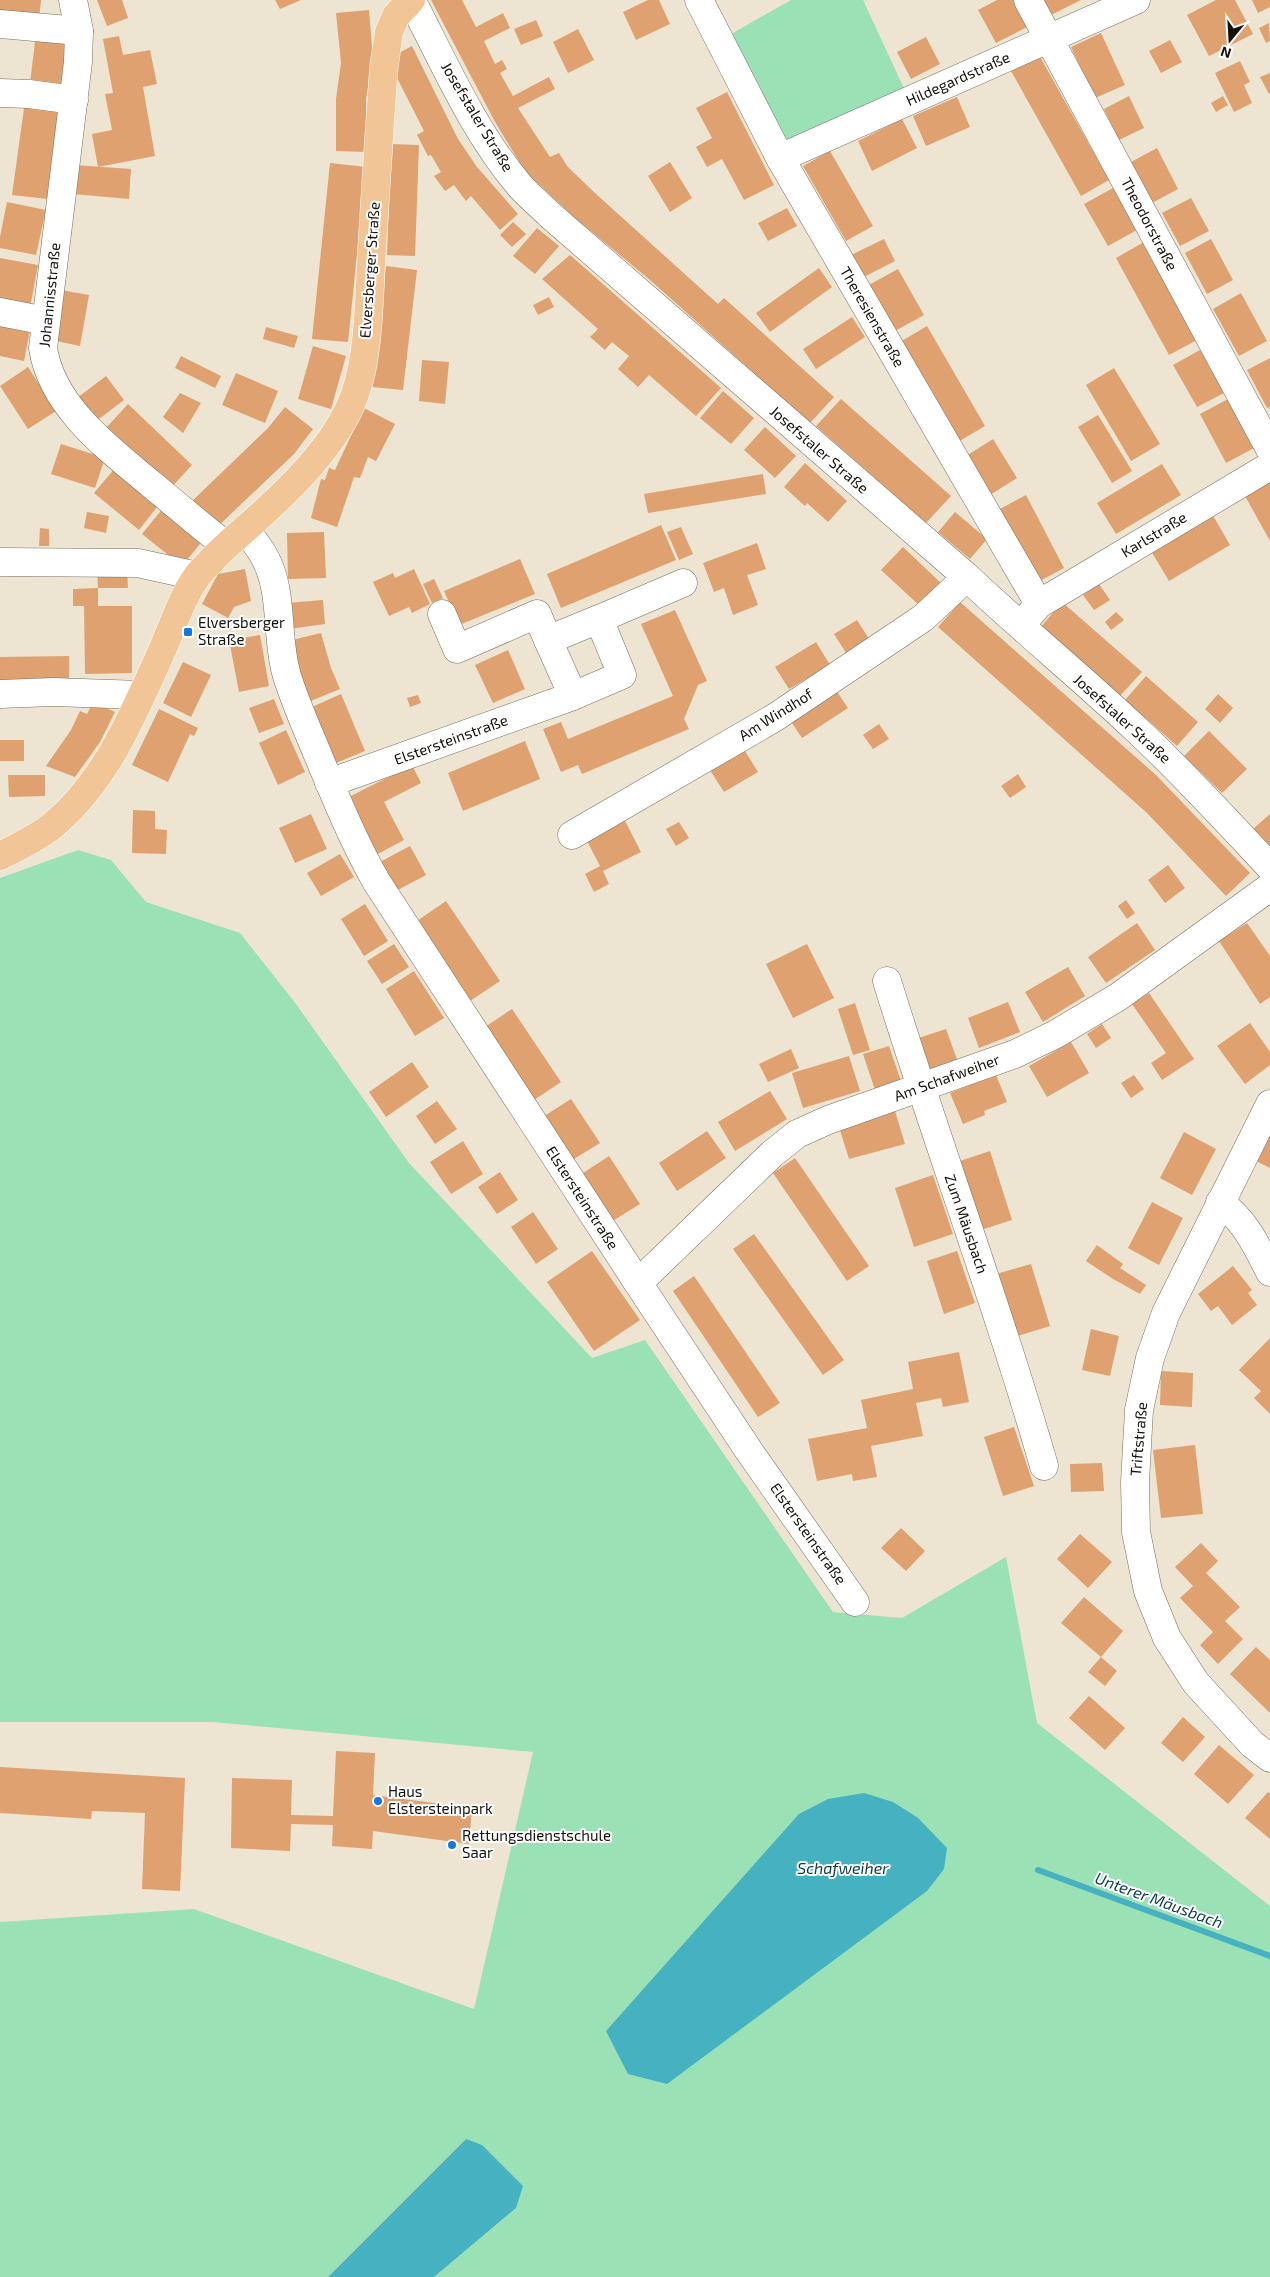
<svg xmlns="http://www.w3.org/2000/svg" width="1270" height="2277" font-family="'Exo 2',sans-serif">
<rect width="100%" height="100%" fill="#ede5d2"/>
<g fill="#9ae1b6">
<path d="M791,0H863L908,97L783,154L724,38Z"/>
<path d="M78,850L111,860L146,902L240,933L296,1004L409,1163L592,1358L645,1340L833,1612L902,1618L1006,1557L1037,1723L1270,1906V2277H434L516,2208L466,2139L328,2277H0V1922L194,1909L474,2009L533,1752L213,1722H0V878Z"/>
</g>
<g fill="#45b1c1">
<path d="M864,1793L893,1802L918,1818L947,1848L944,1869L927,1891L667,2084L628,2074L606,2031L799,1814L828,1799Z"/>
<path d="M466,2139L482,2145L523,2186L516,2208L434,2277H328Z"/>
</g>
<g fill="none" stroke-linecap="round" stroke-linejoin="round">
<path stroke="#45b1c1" stroke-width="6" d="M1038,1870L1270,1956"/>
</g>
<g fill="#dfa16f">
<path d="M0,0H41L39,19L0,14Z"/>
<path d="M97,0H122L128,18L107,26Z"/>
<path d="M275,0H301L280,9Z"/>
<path d="M431,0H462L476,27L503,13L510,28L484,41L495,64L502,60L507,69L500,73L513,96L549,77L555,89L518,108L550,157L559,153L567,166L596,194L718,304L724,298L834,397L810,423L650,280L574,217L524,170L494,120Z"/>
<path d="M648,0H659L670,24L636,40L623,12Z"/>
<path d="M997,0H1013L1027,27L996,43L978,10Z"/>
<path d="M1039,0H1081L1047,17Z"/>
<path d="M1216,0H1235L1253,34L1209,56L1187,15Z"/>
<path d="M1252,0H1270V7L1258,13Z"/>
<path d="M369,10L373,60L366,99V152L336,151V99L341,63L336,13Z"/>
<path d="M536,20L543,36L521,45L514,29Z"/>
<path d="M1269,23L1270,41L1266,43L1259,28Z"/>
<path d="M578,29L594,60L568,73L553,42Z"/>
<path d="M1101,33L1125,85L1095,98L1071,47Z"/>
<path d="M36,34L68,38L62,87L30,83Z"/>
<path d="M119,36L123,55L150,50L157,84L143,87L155,156L98,167L92,134L112,130L105,94L113,93L103,39Z"/>
<path d="M926,37L940,64L911,79L897,52Z"/>
<path d="M1170,40L1182,62L1161,73L1149,51Z"/>
<path d="M412,46L458,139L477,167L518,214L500,230L471,196L466,201L454,185L445,191L434,176L441,172L431,155L428,156L417,135L424,131L393,70L395,55Z"/>
<path d="M1039,55L1109,180L1081,196L1011,71Z"/>
<path d="M1240,61L1250,82L1244,85L1252,103L1234,112L1215,73Z"/>
<path d="M1270,73V93L1269,94L1260,77Z"/>
<path d="M727,92L774,185L744,200L722,159L707,167L696,147L712,138L696,108Z"/>
<path d="M1129,96L1144,128L1119,140L1104,109Z"/>
<path d="M1223,96L1228,105L1216,112L1211,103Z"/>
<path d="M957,97L970,127L926,146L913,116Z"/>
<path d="M25,101L60,105L48,199L12,195Z"/>
<path d="M902,119L917,148L872,171L858,141Z"/>
<path d="M391,144L419,145L415,256L387,255Z"/>
<path d="M1157,148L1178,189L1152,203L1131,162Z"/>
<path d="M830,151L873,226L846,241L803,166Z"/>
<path d="M670,162L692,198L670,212L648,176Z"/>
<path d="M330,163L366,167L348,342L312,339Z"/>
<path d="M75,165L131,169L129,199L73,194Z"/>
<path d="M1113,188L1137,230L1108,246L1084,204Z"/>
<path d="M1191,198L1209,231L1180,246L1162,213Z"/>
<path d="M7,202L46,210L36,255L0,248V237Z"/>
<path d="M787,208L797,226L768,241L758,223Z"/>
<path d="M513,222L526,234L512,247L500,235Z"/>
<path d="M537,228L559,246L535,274L513,256Z"/>
<path d="M884,239L895,261L862,278L851,255Z"/>
<path d="M1211,239L1233,280L1207,294L1185,253Z"/>
<path d="M1144,242L1197,340L1169,355L1116,258Z"/>
<path d="M570,255L721,388L696,416L649,375L638,387L618,369L629,356L612,342L605,350L590,337L598,329L542,279Z"/>
<path d="M0,258L38,265L30,308L0,302Z"/>
<path d="M386,266L417,270L403,390L372,387Z"/>
<path d="M819,268L832,287L770,332L756,313Z"/>
<path d="M898,269L924,315L893,332L867,286Z"/>
<path d="M61,290L89,295L80,346L52,340Z"/>
<path d="M1241,293L1267,341L1239,356L1213,309Z"/>
<path d="M549,297L554,307L538,315L533,305Z"/>
<path d="M852,317L865,337L816,369L803,349Z"/>
<path d="M0,319L31,325L24,361L0,356Z"/>
<path d="M927,326L985,426L958,442L900,342Z"/>
<path d="M266,327L298,336L294,348L263,339Z"/>
<path d="M313,346L346,356L331,409L298,399Z"/>
<path d="M1200,350L1224,393L1197,407L1173,365Z"/>
<path d="M181,356L221,376L215,388L175,368Z"/>
<path d="M1270,358V407L1267,408L1247,370Z"/>
<path d="M422,360L449,362L445,404L419,401Z"/>
<path d="M28,367L56,411L28,429L0,386Z"/>
<path d="M1114,368L1160,444L1131,461L1086,385Z"/>
<path d="M236,373L278,391L265,423L222,405Z"/>
<path d="M106,376L124,400L95,422L77,398Z"/>
<path d="M723,391L754,418L731,444L700,418Z"/>
<path d="M180,393L201,403L183,433L163,417Z"/>
<path d="M1230,398L1256,447L1226,463L1200,414Z"/>
<path d="M841,399L951,496L926,523L816,426Z"/>
<path d="M128,404L192,465L169,490L105,429Z"/>
<path d="M285,407L313,429L294,454L215,529L190,503L268,428Z"/>
<path d="M364,408L395,424L376,461L368,457L360,478L354,477L337,527L311,518L321,479L325,480L329,468L335,470Z"/>
<path d="M1098,415L1132,471L1112,483L1078,427Z"/>
<path d="M765,427L796,456L775,478L744,450Z"/>
<path d="M993,439L1017,478L990,495L966,456Z"/>
<path d="M61,444L105,458L95,488L51,474Z"/>
<path d="M805,463L847,501L828,522L807,503L805,506L784,487Z"/>
<path d="M1162,464L1181,495L1116,534L1097,503Z"/>
<path d="M116,467L160,503L139,530L94,493Z"/>
<path d="M763,474L766,494L648,513L644,494Z"/>
<path d="M1270,482V541L1245,496Z"/>
<path d="M1026,495L1064,568L1036,583L998,510Z"/>
<path d="M164,507L204,539L182,566L142,534Z"/>
<path d="M87,512L109,516L106,533L84,528Z"/>
<path d="M955,512L987,539L970,559L938,532Z"/>
<path d="M1212,514L1230,545L1169,581L1151,551Z"/>
<path d="M661,525L676,560L561,608L547,574Z"/>
<path d="M681,527L693,554L679,560L667,532Z"/>
<path d="M40,528L49,529V546H39Z"/>
<path d="M324,532L326,578L288,579L287,533Z"/>
<path d="M757,543L766,569L747,575L758,605L733,615L724,588L714,592L703,563Z"/>
<path d="M903,547L943,585L921,607L881,570Z"/>
<path d="M520,559L535,594L459,625L444,591Z"/>
<path d="M97,569H127L128,588H98V606H132V673L85,674L84,606H73V589L98,588Z"/>
<path d="M245,569L251,601L234,607L228,618L202,604L218,574Z"/>
<path d="M414,569L430,604L412,613L409,607L389,616L373,582L393,573L395,578Z"/>
<path d="M434,579L443,598L432,603L423,584Z"/>
<path d="M1099,584L1110,600L1094,610L1083,595Z"/>
<path d="M323,600L325,624L289,629L287,603Z"/>
<path d="M960,602L1156,775L1250,873L1226,896L1147,813L938,627Z"/>
<path d="M1062,602L1142,672L1119,697L1040,628Z"/>
<path d="M675,610L707,681L698,685L684,719L689,729L582,774L578,765L561,772L543,729L561,722L568,739L673,696L641,624Z"/>
<path d="M1116,612L1124,620L1111,630L1105,622Z"/>
<path d="M857,620L871,642L848,656L834,634Z"/>
<path d="M321,633L331,668L340,689L308,702L288,641Z"/>
<path d="M260,635L269,686L239,692L229,640Z"/>
<path d="M816,642L830,665L789,689L775,667Z"/>
<path d="M508,650L525,689L493,703L475,665Z"/>
<path d="M69,656V687H0V657Z"/>
<path d="M183,662L211,675L191,717L163,703Z"/>
<path d="M1146,676L1198,722L1177,746L1125,700Z"/>
<path d="M832,684L848,708L802,738L786,714Z"/>
<path d="M341,694L365,751L336,763L312,707Z"/>
<path d="M1218,694L1233,708L1220,723L1205,709Z"/>
<path d="M418,695L421,703L410,707L407,698Z"/>
<path d="M274,699L284,724L259,733L249,708Z"/>
<path d="M93,702L115,712L100,742L75,777L46,766L71,730L80,711L87,714Z"/>
<path d="M159,709L198,728L194,736L190,734L168,782L132,765Z"/>
<path d="M879,724L889,739L873,749L863,735Z"/>
<path d="M286,730L305,772L278,785L259,743Z"/>
<path d="M1209,731L1247,769L1222,793L1184,756Z"/>
<rect x="0" y="740" width="24" height="21"/>
<path d="M525,741L540,779L463,811L448,773Z"/>
<path d="M740,743L758,772L724,792L706,764Z"/>
<path d="M412,765L421,783L384,802L404,840L376,855L347,798Z"/>
<path d="M1018,774L1026,787L1010,798L1001,786Z"/>
<path d="M8,775H45V796L9,797Z"/>
<path d="M133,810L155,811V829L167,830L166,854L132,853Z"/>
<path d="M311,814L327,849L295,863L279,828Z"/>
<path d="M1270,814V849L1253,829Z"/>
<path d="M623,817L641,852L603,871L609,884L594,892L585,874L600,866L585,837Z"/>
<path d="M679,822L689,838L676,846L666,829Z"/>
<path d="M410,846L426,875L394,892L378,863Z"/>
<path d="M340,854L354,877L321,896L307,873Z"/>
<path d="M1168,865L1185,888L1165,903L1148,880Z"/>
<path d="M1126,900L1135,913L1127,919L1118,906Z"/>
<path d="M446,901L500,981L467,1003L414,923Z"/>
<path d="M365,904L388,941L364,956L341,919Z"/>
<path d="M1137,923L1155,950L1106,983L1088,957Z"/>
<path d="M1247,923L1270,956V997L1260,1004L1219,941Z"/>
<path d="M394,944L409,967L382,984L367,961Z"/>
<path d="M807,944L834,998L793,1018L766,964Z"/>
<path d="M1068,967L1085,996L1043,1022L1025,992Z"/>
<path d="M414,971L444,1018L415,1036L386,989Z"/>
<path d="M1149,993L1194,1059L1162,1080L1151,1063L1166,1053L1132,1004Z"/>
<path d="M1008,1002L1020,1032L979,1048L968,1018Z"/>
<path d="M855,1003L870,1050L853,1055L838,1009Z"/>
<path d="M512,1009L561,1082L534,1100L485,1027Z"/>
<path d="M1250,1023L1270,1052V1065L1245,1084L1217,1046Z"/>
<path d="M1102,1024L1111,1038L1096,1048L1087,1034Z"/>
<path d="M946,1029L959,1065L925,1077L912,1040Z"/>
<path d="M1071,1042L1089,1073L1047,1097L1029,1066Z"/>
<path d="M889,1046L903,1087L877,1096L863,1054Z"/>
<path d="M791,1049L799,1068L768,1082L759,1064Z"/>
<path d="M849,1056L860,1091L803,1108L792,1073Z"/>
<path d="M412,1062L429,1087L386,1117L369,1092Z"/>
<path d="M996,1075L1007,1102L984,1111L985,1115L963,1124L950,1093Z"/>
<path d="M1134,1075L1144,1089L1131,1098L1121,1083Z"/>
<path d="M770,1091L787,1119L735,1151L718,1122Z"/>
<path d="M571,1099L600,1143L569,1162L541,1118Z"/>
<path d="M437,1101L457,1129L435,1144L416,1116Z"/>
<path d="M895,1111L905,1144L849,1159L839,1127Z"/>
<path d="M1270,1128V1168L1254,1160Z"/>
<path d="M707,1131L726,1158L677,1191L659,1163Z"/>
<path d="M1184,1132L1216,1149L1192,1195L1160,1178Z"/>
<path d="M463,1141L483,1174L451,1194L430,1162Z"/>
<path d="M990,1151L1012,1220L981,1230L960,1161Z"/>
<path d="M609,1156L640,1204L611,1222L580,1175Z"/>
<path d="M795,1158L869,1266L847,1281L773,1173Z"/>
<path d="M500,1172L518,1200L497,1214L478,1187Z"/>
<path d="M933,1175L953,1234L914,1247L895,1188Z"/>
<path d="M1152,1202L1183,1218L1159,1265L1128,1248Z"/>
<path d="M533,1212L558,1249L536,1264L511,1227Z"/>
<path d="M754,1234L844,1360L823,1375L733,1249Z"/>
<path d="M1097,1245L1123,1264L1120,1268L1146,1285L1140,1294L1113,1279L1086,1261Z"/>
<path d="M592,1251L640,1320L594,1351L547,1282Z"/>
<path d="M957,1251L975,1303L944,1314L927,1261Z"/>
<path d="M1031,1264L1050,1326L1014,1337L996,1274Z"/>
<path d="M1233,1266L1252,1290L1248,1293L1257,1305L1232,1325L1218,1306L1211,1311L1198,1294Z"/>
<path d="M694,1276L780,1403L758,1417L673,1291Z"/>
<path d="M1091,1329L1119,1336L1110,1376L1082,1370Z"/>
<path d="M1270,1338V1414L1254,1398L1261,1391L1239,1370Z"/>
<path d="M959,1352L969,1402L943,1407L941,1398L916,1403L923,1436L871,1446L877,1477L853,1481L852,1474L817,1481L808,1439L867,1428L861,1400L913,1389L908,1362Z"/>
<path d="M1161,1371L1193,1373L1192,1407L1160,1405Z"/>
<path d="M1014,1427L1034,1486L1003,1496L984,1437Z"/>
<path d="M1195,1445L1203,1514L1161,1518L1153,1450Z"/>
<path d="M1102,1463L1104,1491L1071,1492L1070,1464Z"/>
<path d="M901,1528L925,1551L906,1571L881,1548Z"/>
<path d="M1080,1534L1112,1562L1088,1588L1057,1559Z"/>
<path d="M1201,1543L1218,1561L1206,1573L1240,1607L1225,1621L1243,1639L1218,1664L1200,1645L1213,1632L1180,1598L1193,1586L1175,1567Z"/>
<path d="M1084,1597L1123,1631L1101,1657L1061,1623Z"/>
<path d="M1256,1647L1270,1660V1713L1230,1674Z"/>
<path d="M1101,1657L1117,1671L1105,1686L1088,1672Z"/>
<path d="M1089,1696L1125,1728L1105,1750L1069,1718Z"/>
<path d="M1183,1717L1205,1737L1183,1762L1161,1743Z"/>
<path d="M1219,1745L1254,1775L1228,1804L1194,1774Z"/>
<path d="M336,1751L375,1753L373,1795L472,1808L469,1844L373,1831L372,1849L332,1846L333,1825L291,1824L290,1851L231,1848L232,1778L292,1780L291,1815L333,1816Z"/>
<path d="M0,1767L185,1778L180,1891L142,1889L145,1813L92,1811L91,1819L0,1813Z"/>
<path d="M1268,1792L1270,1794V1839L1245,1818Z"/>
</g>
<g fill="none" stroke-linecap="round" stroke-linejoin="round">
<defs>
<g id="minor">
<path d="M73,0L79,31L78,62L43,348C52,407 108,448 151,484C175,504 200,525 225,545"/>
<path d="M699,0L780,158L1039,604"/>
<path d="M1028,0L1270,449"/>
<path d="M412,1C444,63 474,132 520,186C529,196 540,205 550,215L967,577C1023,630 1082,678 1137,730C1184,774 1227,821 1270,867"/>
<path d="M0,24L79,31"/>
<path d="M0,93L29,94L74,100"/>
<path d="M780,158L1136,0"/>
<path d="M0,312L46,321"/>
<path d="M245,529C253,540 263,551 268,564C283,598 276,640 287,676C296,705 309,733 320,760C337,801 354,842 376,881L638,1283L749,1451L855,1602"/>
<path d="M0,562L138,563L197,576"/>
<path d="M442,614L457,649L537,614L548,640"/>
<path d="M1027,618L1039,604L1270,466"/>
<path d="M0,694L53,692L141,695"/>
<path d="M573,696L548,640L599,619"/>
<path d="M329,783L573,696L622,675L599,619L683,583"/>
<path d="M572,835L774,718L923,618L967,577"/>
<path d="M887,981C937,1143 997,1303 1044,1466"/>
<path d="M1270,1104L1166,1313L1150,1358L1139,1410L1135,1482L1136,1532L1148,1591L1167,1638L1196,1683L1252,1744L1270,1758"/>
<path d="M1220,1202C1246,1222 1255,1243 1270,1272"/>
<path d="M638,1283L772,1154L797,1134L828,1120L1015,1054L1056,1034L1118,997L1270,887"/>
</g>
<path id="major" d="M0,856C18,847 37,838 52,826C108,780 135,710 164,646C174,623 183,595 198,575C212,558 228,544 244,530C285,494 337,446 355,394C368,358 369,304 371,265C375,199 379,132 384,66L389,32L396,16L411,0"/>
</defs>
<use href="#minor" stroke="#766f5f" stroke-width="29"/>
<use href="#major" stroke="#fff" stroke-width="29"/>
<use href="#minor" stroke="#fff" stroke-width="28"/>
<use href="#major" stroke="#f2c597" stroke-width="28"/>
</g>
<g fill="#1577e0" stroke="#fff" stroke-width="2">
<rect x="183" y="627" width="10" height="10" rx="2.5"/>
<circle cx="378" cy="1801" r="5"/>
<circle cx="452" cy="1845" r="5"/>
</g>
<g text-anchor="middle" stroke-width="4" stroke-linejoin="round" paint-order="stroke">
<g font-size="15" fill="#15120c" stroke="#fff">
<text transform="translate(958 79) rotate(-24)" y="5">Hildegardstraße</text>
<text transform="translate(477 117) rotate(59)" y="5">Josefstaler Straße</text>
<text transform="translate(1149 224) rotate(62)" y="5">Theodorstraße</text>
<text transform="translate(370 270) rotate(-86)" y="5">Elversberger Straße</text>
<text transform="translate(50 295) rotate(-84)" y="5">Johannisstraße</text>
<text transform="translate(872 317) rotate(60)" y="5">Theresienstraße</text>
<text transform="translate(819 450) rotate(41)" y="5">Josefstaler Straße</text>
<text transform="translate(1154 535) rotate(-31)" y="5">Karlstraße</text>
<text transform="translate(776 715) rotate(-32)" y="5">Am Windhof</text>
<text transform="translate(1122 719) rotate(42)" y="5">Josefstaler Straße</text>
<text transform="translate(451 740) rotate(-20)" y="5">Elstersteinstraße</text>
<text transform="translate(947 1078) rotate(-20)" y="5">Am Schafweiher</text>
<text transform="translate(582 1198) rotate(57)" y="5">Elstersteinstraße</text>
<text transform="translate(966 1224) rotate(71)" y="5">Zum Mäusbach</text>
<text transform="translate(1139 1439) rotate(-85)" y="5">Triftstraße</text>
<text transform="translate(808 1534) rotate(55)" y="5">Elstersteinstraße</text>
</g>
<g font-size="15" fill="#15120c" stroke="#fff" text-anchor="start">
<text x="198" y="628">Elversberger<tspan x="198" dy="17">Straße</tspan></text>
<text x="388" y="1797">Haus<tspan x="388" dy="17">Elstersteinpark</tspan></text>
<text x="462" y="1841">Rettungsdienstschule<tspan x="462" dy="17">Saar</tspan></text>
</g>
<g font-size="16" font-style="italic" fill="#0a3d44" stroke="#fff">
<text x="843" y="1874">Schafweiher</text>
<text transform="translate(1159 1900) rotate(20)" y="6">Unterer Mäusbach</text>
</g>
</g>
<g transform="translate(1230 40) rotate(198)" stroke="#ffffff" stroke-width="4" paint-order="stroke">
<path d="M0-4L9 19L0 12L-9 19Z" fill="#15120c"/>
<text y="-8" font-size="14" font-weight="bold" text-anchor="middle" fill="#15120c">N</text>
</g>
</svg>
